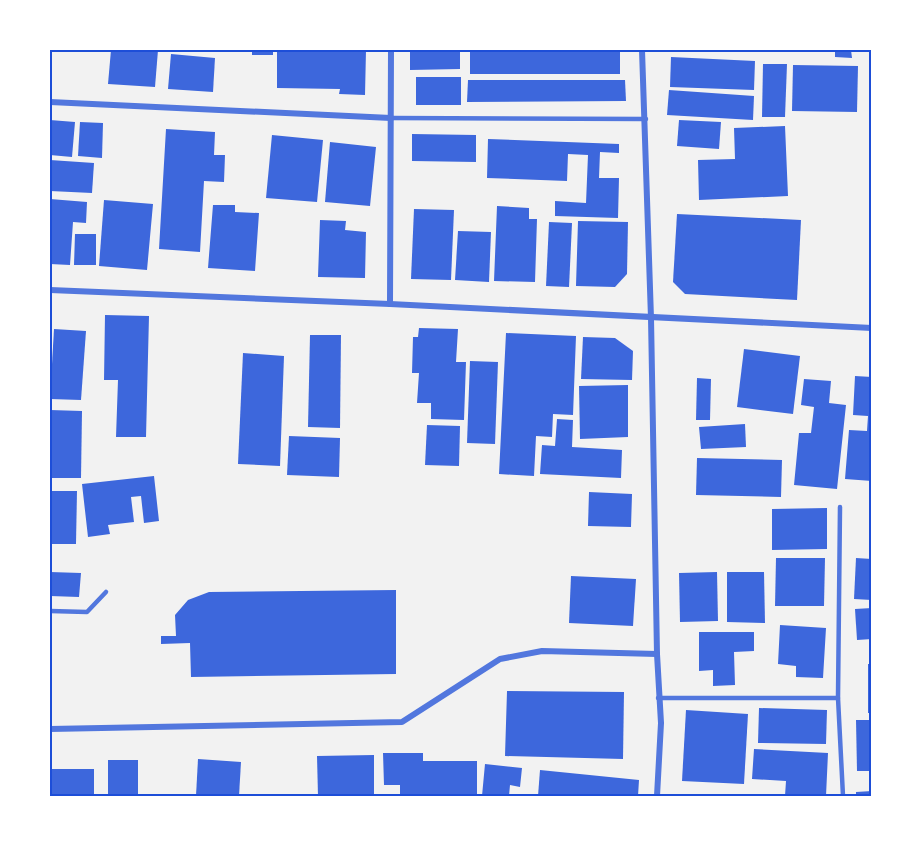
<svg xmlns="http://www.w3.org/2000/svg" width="921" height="846" font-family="'Fira Sans Condensed',sans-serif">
<rect width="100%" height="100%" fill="#f2f2f2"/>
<g fill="#3d67dc">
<path d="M111,50H158L155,87L108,84Z"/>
<rect x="252" y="50" width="21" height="5"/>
<path d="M277,50H366L365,95L339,94L340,89L277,88Z"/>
<path d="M410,50H460V69L410,70Z"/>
<rect x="470" y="50" width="150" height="24"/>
<path d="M835,50H851L852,58L835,57Z"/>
<path d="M171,54L215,58L213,92L168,89Z"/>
<path d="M671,57L755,61L754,90L670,87Z"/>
<path d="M763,64H787L785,117H762Z"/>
<path d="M793,65L858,66L857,112L792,111Z"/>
<rect x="416" y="77" width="45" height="28"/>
<path d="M468,80H625L626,101L467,102Z"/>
<path d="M669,90L754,96L753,120L667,115Z"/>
<path d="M50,120L75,122L72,157L50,155Z"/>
<path d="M679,120L721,122L719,149L677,146Z"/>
<path d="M80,122L103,123L102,158L78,156Z"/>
<path d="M785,126L788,196L699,200L698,160L735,159L734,128Z"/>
<path d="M166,129L215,132L214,155H225L224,182L204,181L200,252L159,249Z"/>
<path d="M412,134L476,135V162L412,161Z"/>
<path d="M272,135L323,140L317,202L266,198Z"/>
<path d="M488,139L619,144V153L600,152L599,178H619L618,218L555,216V201L586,203L588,155L568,154L567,181L487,178Z"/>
<path d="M330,142L376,147L370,206L325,202Z"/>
<path d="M50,160L94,163L92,193L50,191Z"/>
<path d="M50,199L87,202L86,223L73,222L70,265L50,264Z"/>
<path d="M104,200L153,204L147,270L99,266Z"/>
<path d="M213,205H235V212L259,213L255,271L208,268Z"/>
<path d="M497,206L529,208V219H537L535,282L494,281Z"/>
<path d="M414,209L454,210L451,280L411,279Z"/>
<path d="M677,214L801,220L797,300L685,294L673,282Z"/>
<path d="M320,220L346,221L345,230L366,232L365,278L318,277Z"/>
<path d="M578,221L628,222L627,274L615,287L576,286Z"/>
<path d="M549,222L572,223L569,287L546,286Z"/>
<path d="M458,231L491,232L489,282L455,280Z"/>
<path d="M75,234H96V265H74Z"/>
<path d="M105,315L149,316L146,437H116L118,380H104Z"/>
<path d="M419,328L458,329L456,362H466L464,420L431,419V403H417L419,373H412L413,337H418Z"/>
<path d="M54,329L86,331L81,400L50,399Z"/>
<path d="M506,333L576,336L573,415L553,414L552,437L536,436L534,476L499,474Z"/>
<path d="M310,335H341L340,428L308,427Z"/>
<path d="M583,337L615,338L633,351L632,380L581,379Z"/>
<path d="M744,349L800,356L793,414L737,407Z"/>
<path d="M243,353L284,356L280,466L238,464Z"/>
<path d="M470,361L498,362L495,444L467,443Z"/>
<path d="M855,376L872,377V481L845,479L849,430L867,431L868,416L853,415Z"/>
<path d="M697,378L711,379L710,420H696Z"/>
<path d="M804,379L831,381L829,403L846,405L837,489L794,485L799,433H811L814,407L801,405Z"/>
<path d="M628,385V437L580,439L579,386Z"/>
<path d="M50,410L82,411L81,478H50Z"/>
<path d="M557,419L573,420L572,447L622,450L621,478L540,474L542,445L555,446Z"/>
<path d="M745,424L746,447L701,449L699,427Z"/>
<path d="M427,425L460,426L459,466L425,465Z"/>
<path d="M289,436L340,438L339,477L287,475Z"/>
<path d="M697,458L782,460L781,497L696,495Z"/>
<path d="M154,476L159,521L144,523L141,496L131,497L134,522L108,525L110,534L88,537L82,484Z"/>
<path d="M50,491H77L76,544H50Z"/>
<path d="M589,492L632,494L631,527L588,526Z"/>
<path d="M827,508V549L772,550V509Z"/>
<path d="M776,558H825L824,606H775Z"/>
<path d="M856,558L872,559V600L854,599Z"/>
<path d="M50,572L81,573L79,597L50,596Z"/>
<path d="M717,572L718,621L680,622L679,573Z"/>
<path d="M727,572H764L765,623L727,622Z"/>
<path d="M571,576L636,579L633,626L569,623Z"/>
<path d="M396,590V674L191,677L190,643L161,644V636H176L175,615L188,600L209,592Z"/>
<path d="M872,608V639L857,640L855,609Z"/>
<path d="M780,625L826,628L823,678L796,677V666L778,664Z"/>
<path d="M699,632H754V651L734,652L735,685L713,686V670L699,671Z"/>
<rect x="868" y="664" width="4" height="49"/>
<path d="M507,691L624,692L623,759L505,756Z"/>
<path d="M759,708L827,710L826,744L758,743Z"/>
<path d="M686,710L748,714L744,784L682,781Z"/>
<path d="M856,720H872V771H857Z"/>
<path d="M754,749L828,753L826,796H785L786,781L752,779Z"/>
<path d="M383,753H423V761H477V796H400V785H384Z"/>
<path d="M374,755V796H318L317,756Z"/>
<path d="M198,759L241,762L239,796H196Z"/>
<rect x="108" y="760" width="30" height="36"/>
<path d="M485,764L522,768L520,787L510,785L509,796H482Z"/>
<rect x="50" y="769" width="44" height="27"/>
<path d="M540,770L639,780L638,796H538Z"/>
<path d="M872,791V796H856V792Z"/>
</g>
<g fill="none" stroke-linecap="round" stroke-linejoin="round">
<g stroke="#5277de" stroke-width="4.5">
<path d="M391,118L646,119"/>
<path d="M840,507L838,698L843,796"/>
<path d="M50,611L87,612L106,592"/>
<path d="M658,698H838"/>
</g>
<g stroke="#5277de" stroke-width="6">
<path d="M642,50L651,318L657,654L661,723L657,796"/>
<path d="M50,102L391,118"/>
<path d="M50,290L390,304L872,328"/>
<path d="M390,304L391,50"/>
<path d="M50,729L402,722L500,659L542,651L657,654"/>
</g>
</g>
<rect width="921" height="846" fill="none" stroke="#ffffff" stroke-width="102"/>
<rect x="51" y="51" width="819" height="744" fill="none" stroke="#1d4ed8" stroke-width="2"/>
</svg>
